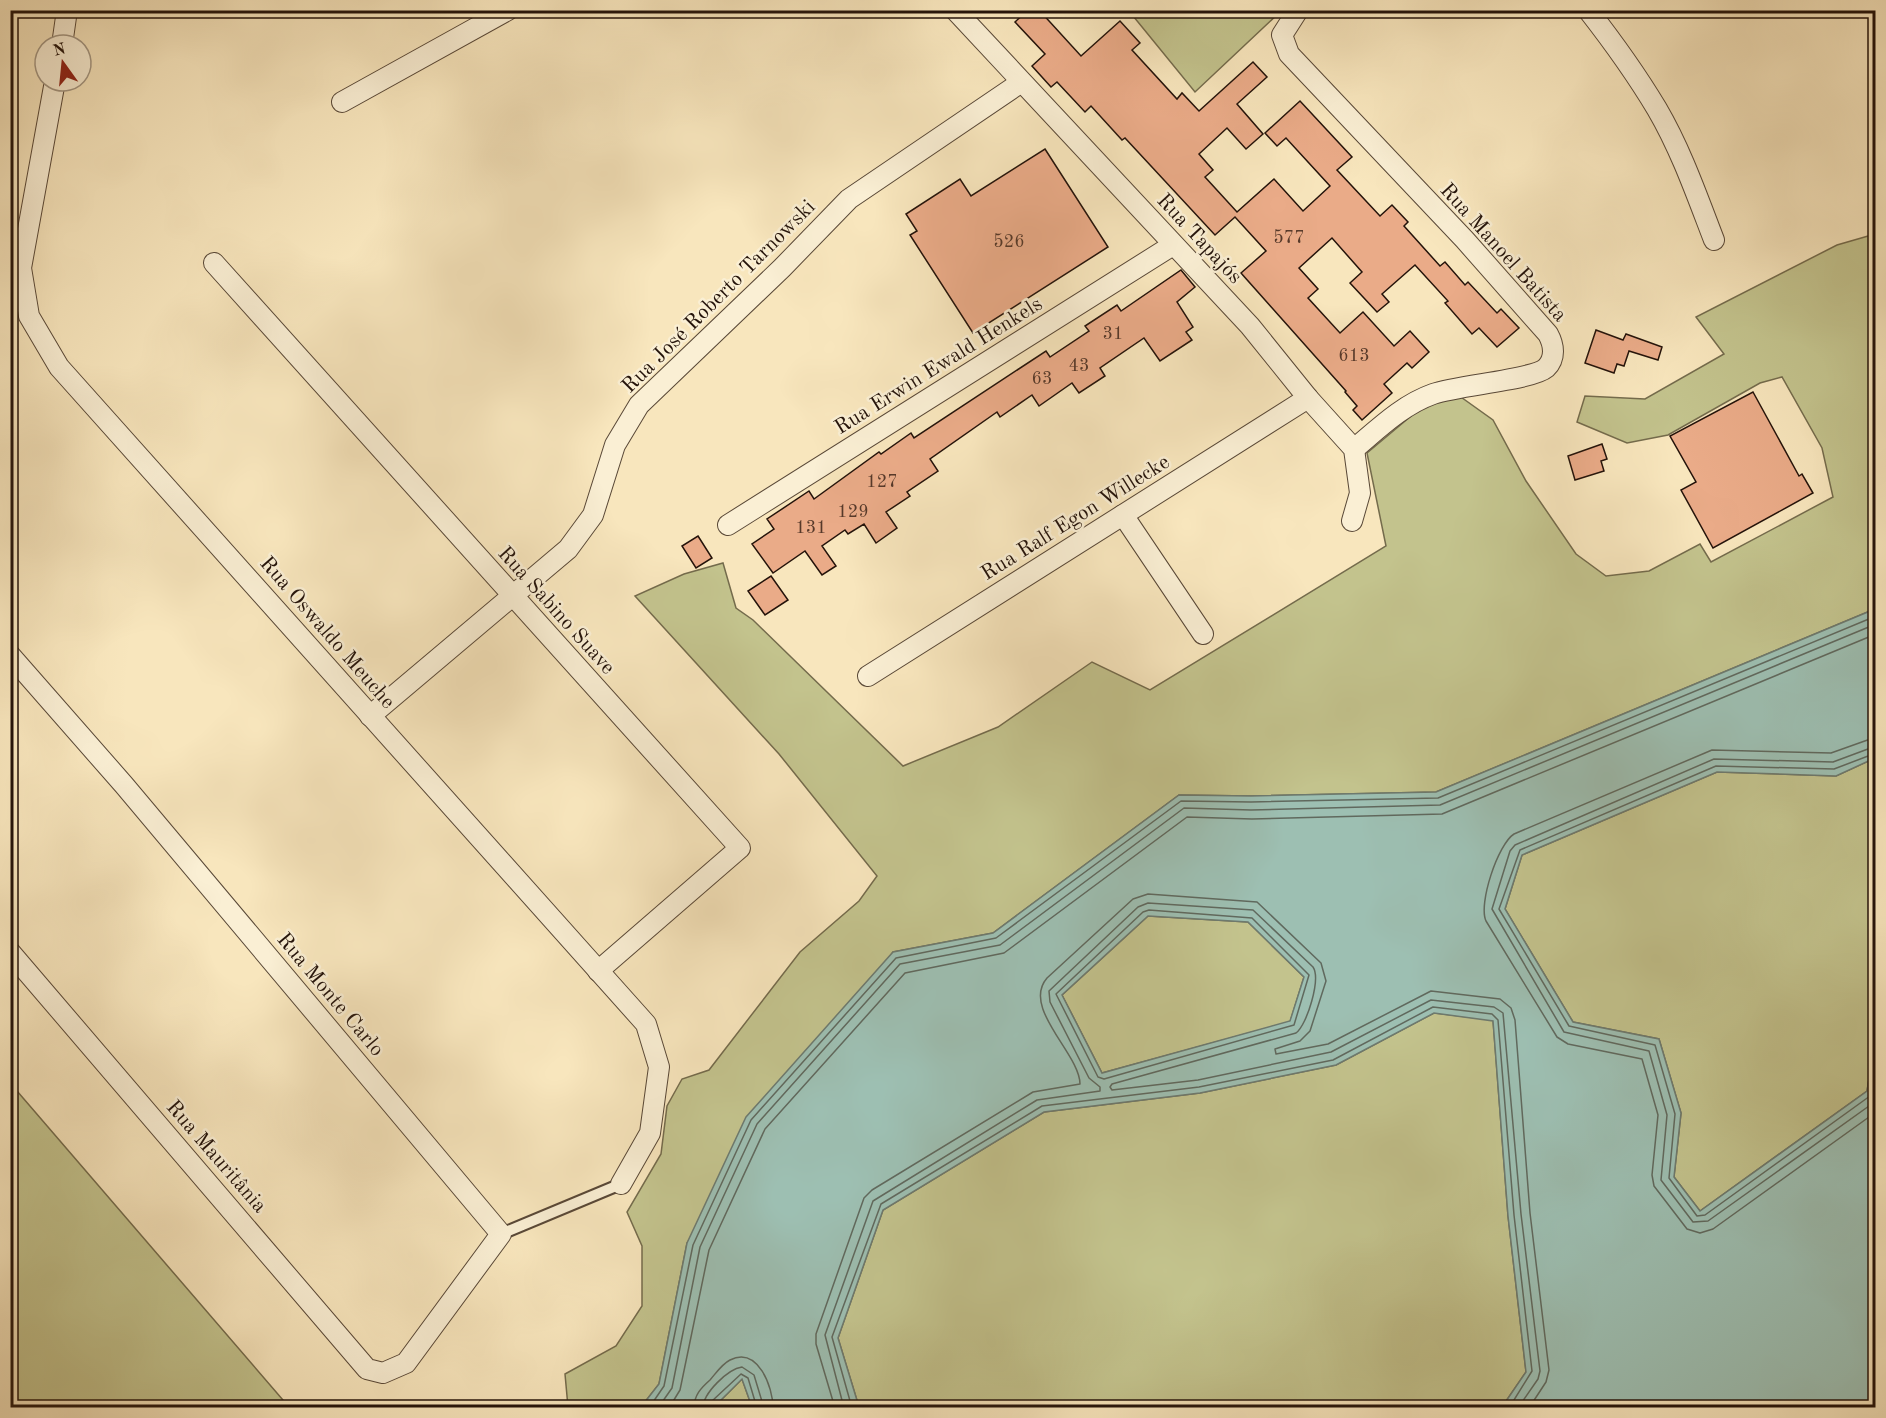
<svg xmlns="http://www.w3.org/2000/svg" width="1886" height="1418" font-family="'Old Standard TT',serif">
<rect width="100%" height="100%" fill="#f8e6bd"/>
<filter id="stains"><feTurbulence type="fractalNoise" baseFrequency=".00333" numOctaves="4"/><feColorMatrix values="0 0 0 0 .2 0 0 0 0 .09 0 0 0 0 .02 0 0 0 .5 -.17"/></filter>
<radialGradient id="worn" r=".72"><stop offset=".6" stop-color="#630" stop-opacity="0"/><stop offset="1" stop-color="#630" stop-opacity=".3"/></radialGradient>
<g fill="#c3c38d" stroke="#746b4c" stroke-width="1.5">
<path d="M1129,11H1281L1195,92Z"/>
<path d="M1875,234V609L1436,792L1251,796L1179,795L993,933L893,952L687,1243L659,1384L641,1407H568L565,1374L616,1346L642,1306V1246L627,1212L661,1154L667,1106L682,1079L709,1070L800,952L859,901L877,876L779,754L635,596L684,574L723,563L736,608L753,620L903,766L998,727L1092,662L1150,690L1386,546L1367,453L1429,401L1458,395L1493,420L1526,481L1576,554L1606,576L1649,571L1700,544L1711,562L1833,497L1822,448L1782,377L1760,383L1668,435L1627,443L1577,422L1585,396L1645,399L1724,354L1696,317L1837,245Z"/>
<path d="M1875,758L1876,1038L1867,1091L1700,1211L1674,1177L1681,1113L1659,1039L1573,1022L1505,909L1522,855L1717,772L1836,776Z"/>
<path d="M1148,916L1248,922L1304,977L1290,1022L1102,1073L1062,995Z"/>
<path d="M1434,1013L1493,1020L1508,1216L1526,1372L1502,1407H859L838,1338L883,1210L1044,1112L1200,1093L1336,1065Z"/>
<path d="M11,1084L289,1407H11Z"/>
<path d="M742,1379L752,1407H714Z"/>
</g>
<path fill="#9dbfb2" stroke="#6d7a6f" stroke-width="1.5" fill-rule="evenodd" d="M1875,609V758L1836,776L1717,772L1522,855L1505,909L1573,1022L1659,1039L1681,1113L1674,1177L1700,1211L1867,1091L1875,1038V1407H1502L1526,1372L1508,1216L1493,1021L1434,1013L1336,1065L1200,1093L1044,1112L883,1210L838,1338L859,1407H752L742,1379L714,1407H641L659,1384L687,1243L746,1117L893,952L993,933L1179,795L1251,796L1436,792ZM1148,916L1248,922L1304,977L1290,1021L1102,1073L1062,995Z"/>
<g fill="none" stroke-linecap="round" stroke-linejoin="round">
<g stroke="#60695e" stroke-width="1.5">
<path d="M1876,737L1831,753L1712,750L1514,834C1498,844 1478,904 1486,921L1557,1037L1568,1044L1642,1059L1658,1115L1652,1175L1654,1186L1687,1229L1700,1233L1713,1229L1876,1112"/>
<path d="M1876,746L1833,762L1714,759L1515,845L1510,851L1492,909L1564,1032L1649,1051L1667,1115L1661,1180L1693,1222L1708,1221L1876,1101"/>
<path d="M1876,753L1834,769L1716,766L1520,850L1499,909L1569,1026L1655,1045L1675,1114L1669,1178L1697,1216L1705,1215L1870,1096L1876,1076"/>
<path d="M1149,910L1252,918L1309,975L1294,1025L1104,1079L1098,1077L1056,994L1143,912Z"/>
<path d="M649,1408L664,1386L693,1245L751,1120L896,958L996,938L1181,801L1251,802L1438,798L1876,616"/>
<path d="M658,1408L672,1388L700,1247L757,1124L900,964L1000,945L1184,808L1251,810L1440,805L1876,624"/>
<path d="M669,1408L680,1390L709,1250L765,1129L905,973L1004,953L1187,817L1252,819L1442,814L1876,634"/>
<path d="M694,1408C694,1395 701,1388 710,1380C716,1373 722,1364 730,1360C758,1346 773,1387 773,1408"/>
<path d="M703,1408C703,1393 728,1369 742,1367L754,1375L764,1408"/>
<path d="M710,1408L712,1401L741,1374L748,1378L757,1408"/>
<path d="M835,1408L816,1344V1334L864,1198L872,1190L1033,1092L1080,1084C1080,1054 1021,1008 1047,978L1133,899L1148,894L1257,902L1321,963L1326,981L1310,1031L1300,1041L1275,1049L1276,1054L1328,1044L1431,991L1500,999L1511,1008L1515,1020L1530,1213L1549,1370L1546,1382L1529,1408"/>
<path d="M844,1408L825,1335L873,1201L1037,1100L1100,1091V1087L1089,1078L1050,1002L1049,991L1138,907L1148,903L1253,910L1313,967C1321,979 1307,1025 1296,1033L1112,1084L1110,1087L1112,1090L1198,1080L1331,1052L1431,1000L1494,1007L1503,1013L1521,1214L1540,1371L1538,1379L1518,1408"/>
<path d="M852,1408L832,1337L881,1204L1042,1106L1199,1087L1333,1060L1433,1007L1492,1014L1498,1020L1514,1215L1532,1371L1509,1408"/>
</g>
</g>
<g fill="#eaab88" stroke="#24130a" stroke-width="1.5">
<path d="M1028,10H1039L1081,56L1120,21L1140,43L1132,50L1177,99L1182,93L1199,111L1253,62L1267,77L1237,104L1263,134L1246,149L1227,128L1199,154L1213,170L1205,177L1237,212L1274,179L1303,211L1330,186L1286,138L1277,146L1265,133L1300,101L1352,157L1337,170L1380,216L1392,205L1408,222L1404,226L1440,266L1445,262L1465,285L1468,282L1497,313L1501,309L1519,328L1497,347L1479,328L1472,334L1445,303L1448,301L1415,265L1382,294L1389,302L1377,312L1350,283L1362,272L1332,238L1299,268L1318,289L1308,298L1340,333L1363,312L1394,346L1410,331L1429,352L1412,368L1407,363L1384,384L1392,393L1362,420L1353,410L1357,406L1345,392L1346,391L1241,273L1266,251L1235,217L1215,235L1125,138L1122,140L1091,106L1085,112L1057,82L1051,87L1032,66L1045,54L1015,22Z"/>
<path d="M1045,149L1108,247L973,333L910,235L917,231L906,214L960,179L971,196Z"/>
<path d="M1181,270L1195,287L1177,302L1193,327L1186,332L1192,340L1160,361L1144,338L1100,368L1105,376L1079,393L1072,383L1039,406L1032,395L1000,417L997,412L930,459L938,471L907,492L910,496L886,512L897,528L876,543L864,524L848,534L845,530L822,546L836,566L822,575L805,551L773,573L752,544L774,529L767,519L809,491L814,499L879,452L881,454L911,433L914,438L1046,351L1050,357L1089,331L1085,326L1117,305L1121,311Z"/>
<path d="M1596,330L1623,340L1626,334L1662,347L1658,360L1629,351L1624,366L1617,364L1614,373L1585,363Z"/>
<path d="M1753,392L1799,476L1802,474L1813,493L1713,548L1681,490L1696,482L1670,436Z"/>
<path d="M1602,444L1607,459L1601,461L1604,471L1575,480L1568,456Z"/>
<path d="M698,536L712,558L696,568L682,546Z"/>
<path d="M771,576L788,600L765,615L748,591Z"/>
</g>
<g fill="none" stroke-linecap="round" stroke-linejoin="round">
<defs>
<path id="lane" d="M501,1234L621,1184"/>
<g id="street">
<path d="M955,10L1250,326L1308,398L1354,449L1360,493L1352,521"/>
<path d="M1298,10L1282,35L1289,54L1465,240L1548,334C1554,345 1556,358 1546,368C1532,380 1458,385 1433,394C1402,405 1378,429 1354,449"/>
<path d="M1588,10C1613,42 1636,74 1657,109C1681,150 1697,196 1714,240"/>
<path d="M62,45L67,10"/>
<path d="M55,81L21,268L29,316L59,367L646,1024L659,1067L650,1133L621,1184"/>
<path d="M342,102L508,10"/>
<path d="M214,263L740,848L598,971"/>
<path d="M1123,515L1203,634"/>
<path d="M728,525L1173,245"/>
<path d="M10,655L124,785L501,1234L406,1363L383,1373L367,1369L10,952"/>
<path d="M868,676L1308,398"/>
<path d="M370,716L568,549L593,515L615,445L639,405L782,268L849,199L1020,83"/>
</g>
</defs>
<use href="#lane" stroke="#594837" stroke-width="14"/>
<use href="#street" stroke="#594837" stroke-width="22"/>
<use href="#lane" stroke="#faefd4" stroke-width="10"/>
<use href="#street" stroke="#faefd4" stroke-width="20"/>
</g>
<g text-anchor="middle" stroke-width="5" stroke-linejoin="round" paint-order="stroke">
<g font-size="18" fill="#56392a">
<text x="1289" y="243">577</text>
<text x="1009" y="247">526</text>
<text x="1113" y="339">31</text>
<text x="1354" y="361">613</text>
<text x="1079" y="371">43</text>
<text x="1042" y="384">63</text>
<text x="882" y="487">127</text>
<text x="853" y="517">129</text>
<text x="811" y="533">131</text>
</g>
<g font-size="21" fill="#24130a" stroke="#faefd4">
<text transform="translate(1200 238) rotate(47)" y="7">Rua Tapajós</text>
<text transform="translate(1504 252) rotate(48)" y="7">Rua Manoel Batista</text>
<text transform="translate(718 296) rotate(-45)" y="7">Rua José Roberto Tarnowski</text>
<text transform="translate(938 365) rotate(-32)" y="7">Rua Erwin Ewald Henkels</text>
<text transform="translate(1075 517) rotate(-32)" y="7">Rua Ralf Egon Willecke</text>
<text transform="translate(557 610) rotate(48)" y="7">Rua Sabino Suave</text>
<text transform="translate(328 632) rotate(49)" y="7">Rua Oswaldo Meuche</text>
<text transform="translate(331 994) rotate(50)" y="7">Rua Monte Carlo</text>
<text transform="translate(217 1156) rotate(49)" y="7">Rua Mauritânia</text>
</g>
</g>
<rect width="1886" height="1418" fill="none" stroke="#f8e6bd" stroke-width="36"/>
<rect x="12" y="12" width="1862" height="1394" fill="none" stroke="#24130a" stroke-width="3"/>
<rect x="18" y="18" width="1850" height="1382" fill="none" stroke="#24130a" stroke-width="1.5"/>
<g transform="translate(63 63) rotate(345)"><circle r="28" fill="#faefd4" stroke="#a49783" stroke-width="1.5"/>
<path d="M0-4.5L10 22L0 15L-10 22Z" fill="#8f2418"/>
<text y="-9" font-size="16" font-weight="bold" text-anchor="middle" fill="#24130a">N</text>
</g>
<rect width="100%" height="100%" filter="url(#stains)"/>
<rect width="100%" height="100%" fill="url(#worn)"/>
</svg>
